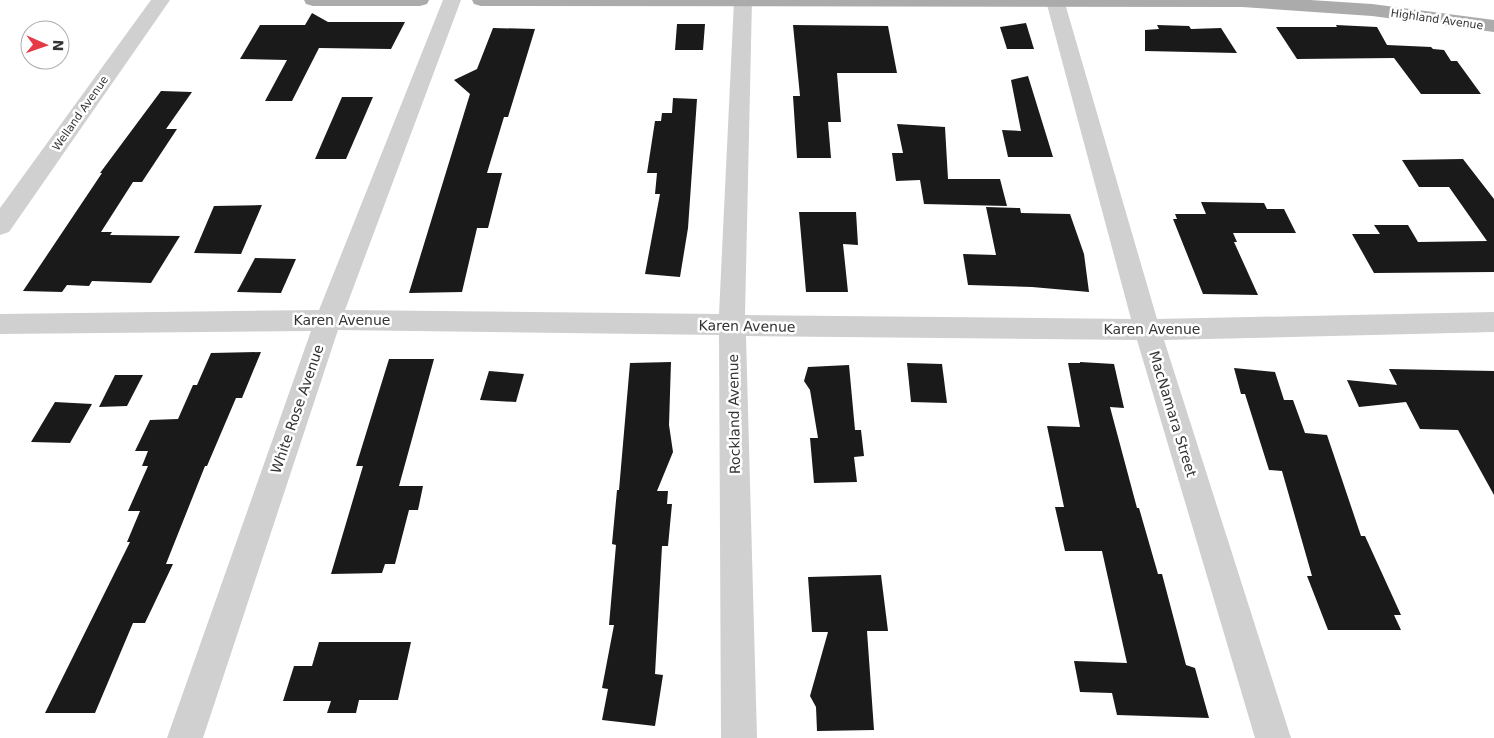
<svg xmlns="http://www.w3.org/2000/svg" width="1494" height="738" font-family="'DejaVu Sans',sans-serif">
<rect width="100%" height="100%" fill="#fff"/>
<g fill="#1a1a1a">
<path d="M312,13L328,22H405L391,49L319,48L292,101H265L287,60L240,59L260,25H305Z"/>
<path d="M1026,23L1034,49H1007L1000,27Z"/>
<path d="M677,24H705L703,50H675Z"/>
<path d="M793,25L888,26L897,73H837L841,122H828L831,158H797L793,96H800Z"/>
<path d="M1157,25L1189,26L1191,29L1221,28L1237,53L1145,51V30L1159,29Z"/>
<path d="M1336,25L1377,27L1387,45L1431,47L1433,49L1444,50L1451,61H1457L1481,94H1421L1394,58L1297,59L1276,27H1337Z"/>
<path d="M493,28L535,29L508,117H504L487,173H502L488,228H477L462,292L409,293L470,94L454,80L477,69Z"/>
<path d="M1028,76L1053,157H1008L1002,130L1021,131L1011,80Z"/>
<path d="M161,91L192,92L166,129H177L142,182H133L101,232H112L110,235L180,236L151,283L92,281L89,286L67,285L62,292L23,291L102,173H100Z"/>
<path d="M342,97H373L346,159H315Z"/>
<path d="M673,98L697,99L688,228L680,277L645,274L660,194H655L657,173H647L655,121H661L662,113H672Z"/>
<path d="M897,124L945,127L948,179H1000L1007,206L924,204L920,180L896,181L892,153H903Z"/>
<path d="M1463,159L1494,199V272L1374,273L1352,234H1380L1374,225H1408L1418,242L1487,241L1449,187H1419L1402,160Z"/>
<path d="M1201,202L1264,203L1267,209H1284L1296,233H1233L1237,242H1234L1258,295L1203,294L1173,219H1177L1175,214H1206Z"/>
<path d="M262,205L241,254L194,253L214,206Z"/>
<path d="M986,207L1020,208L1021,213L1070,214L1084,254L1089,292L1032,287L968,285L963,254L996,255Z"/>
<path d="M799,212H856L858,245L843,244L848,292H806Z"/>
<path d="M255,258L296,259L281,293L237,292Z"/>
<path d="M261,352L242,398H236L207,466H205L166,564H173L145,623H133L95,713H45L130,542H127L140,511H128L148,466H142L148,451H135L150,420L178,419L193,385H197L211,353Z"/>
<path d="M389,359H434L399,486H423L418,510H409L395,564H385L382,573L331,574L363,466H356Z"/>
<path d="M671,362L669,425L673,452L657,491H668L667,504H672L668,546H662L655,674L663,675L655,726L602,720L608,689L602,688L614,625H609L616,545L612,544L617,490H619L630,363Z"/>
<path d="M1080,362L1114,364L1124,408L1110,407L1137,508H1139L1158,574H1162L1186,665L1195,668L1209,718L1117,715L1112,693L1080,692L1074,661L1127,663L1102,551H1065L1055,507H1064L1047,426L1080,427L1068,363H1080Z"/>
<path d="M907,363L942,364L947,403L911,402Z"/>
<path d="M849,365L855,430H861L864,456L854,457L857,482L814,483L810,438H818L810,390L804,381L808,367Z"/>
<path d="M1234,368L1275,372L1284,400H1293L1305,433L1327,435L1361,536H1365L1401,615H1394L1401,630H1328L1307,576H1312L1282,471L1269,470L1245,394H1241Z"/>
<path d="M1389,369L1494,371V495L1458,430L1420,429L1406,402L1359,407L1347,380L1397,385Z"/>
<path d="M489,371L524,374L516,402L480,400Z"/>
<path d="M115,375H143L127,406L99,407Z"/>
<path d="M55,402L92,404L70,443L31,442Z"/>
<path d="M881,575L888,631H867L874,730L817,731L816,707L810,696L828,632H812L808,577Z"/>
<path d="M319,642H411L398,700H359L356,713H327L331,701H283L294,666H312Z"/>
</g>
<g fill="none" stroke-linecap="round" stroke-linejoin="round">
<g fill="#d0d0d0" fill-rule="evenodd">
<path d="M151,0H170L9,232L0,235V208Z"/>
<path d="M443,0H461L345,310L719,314L734,1L752,0L745,315L1131,319L1046,1L1064,0L1157,319L1494,312V332L1164,340L1291,738H1255L1137,340L746,336L757,738H721L719,335L338,330L203,738H167L311,331L0,334V314L319,310Z"/>
</g>
<g fill="#ababab" fill-rule="evenodd">
<path d="M304,0H429L427,4L420,6H313L306,4Z"/>
<path d="M472,0H1310L1372,4L1494,20V32L1372,16L1242,7L481,6L474,4Z"/>
</g>
</g>
<g text-anchor="middle" stroke-width="5" stroke-linejoin="round" paint-order="stroke">
<g font-size="11" fill="#333" stroke="#fff">
<text transform="translate(1437 19) rotate(8)" y="4">Highland Avenue</text>
<text transform="translate(80 113) rotate(-55)" y="4">Welland Avenue</text>
</g>
<g font-size="14" fill="#333" stroke="#fff">
<text x="342" y="325">Karen Avenue</text>
<text transform="translate(747 326) rotate(1)" y="5">Karen Avenue</text>
<text x="1152" y="334">Karen Avenue</text>
<text transform="translate(297 409) rotate(-71)" y="5">White Rose Avenue</text>
<text transform="translate(734 414) rotate(-91)" y="5">Rockland Avenue</text>
<text transform="translate(1173 414) rotate(73)" y="5">MacNamara Street</text>
</g>
</g>
<g transform="translate(45 45) rotate(92)"><circle r="24" fill="#ffffff" stroke="#adadad"/>
<path d="M0-4L9 19L0 12L-9 19Z" fill="#e63946"/>
<text y="-8" font-size="14" font-weight="bold" text-anchor="middle" fill="#333333">N</text>
</g>
</svg>
